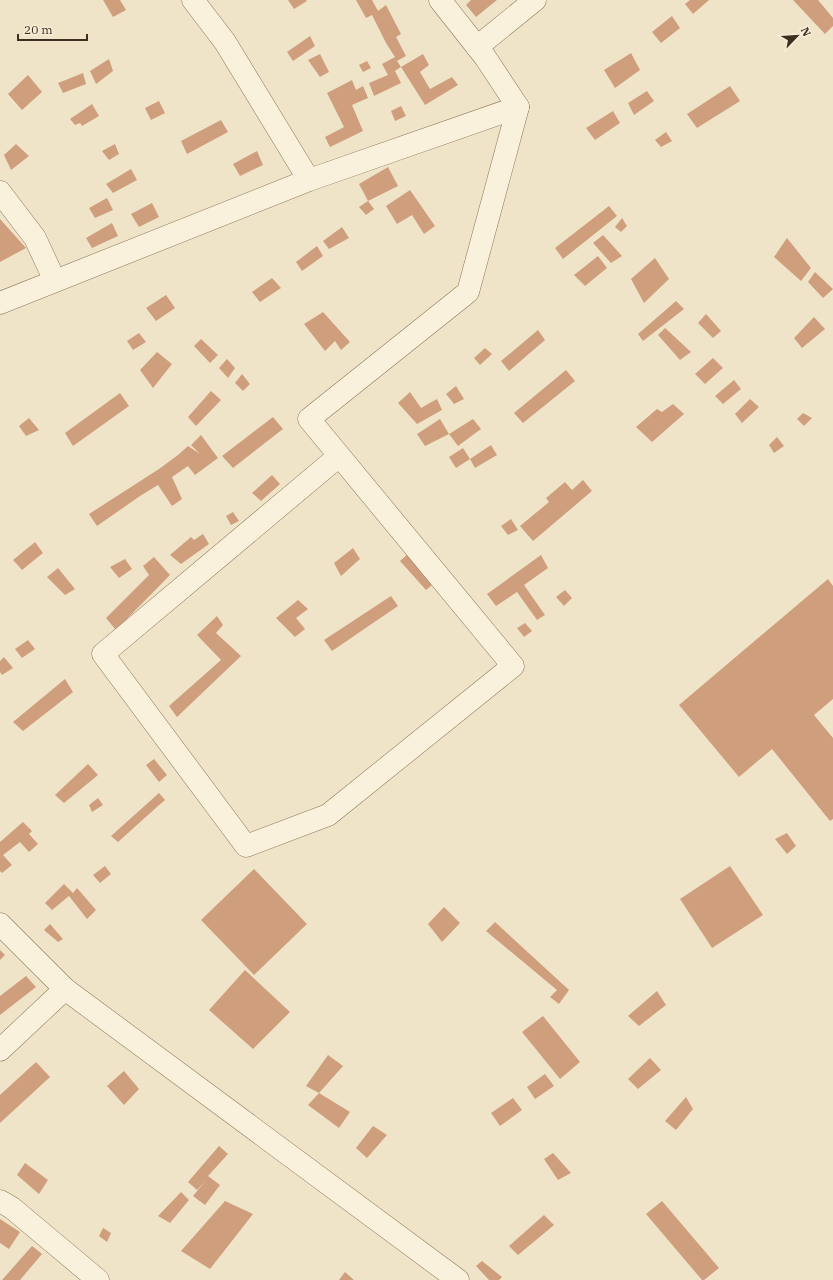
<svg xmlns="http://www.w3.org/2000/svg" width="833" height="1280" font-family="'IBM Plex Serif',serif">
<rect width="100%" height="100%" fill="#f0e4c8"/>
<g fill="#cf9f7d">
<path d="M103,0H120L126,10L113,17Z"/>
<path d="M288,0H306L307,1L294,9Z"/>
<path d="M356,0H372L378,11L386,5L401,34L396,37L406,56L397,61L401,67L390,74L395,71L401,83L374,96L369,83L388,75L382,64L395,57L386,43L372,15L366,18Z"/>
<path d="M471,0H497L476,17L466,5Z"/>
<path d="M690,0H709L693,14L685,4Z"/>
<path d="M793,0H818L833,18V26L825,34Z"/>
<path d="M672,16L680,28L661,43L652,32Z"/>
<path d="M310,36L315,46L293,61L287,52Z"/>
<path d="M631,53L640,70L615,88L604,70Z"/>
<path d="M320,54L329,72L320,77L308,60Z"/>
<path d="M423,54L429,65L420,72L430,89L452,77L458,85L425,105L401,67Z"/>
<path d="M109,59L113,71L96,84L90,71Z"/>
<path d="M367,61L371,68L363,72L359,65Z"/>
<path d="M83,73L86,84L63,93L58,83Z"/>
<path d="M28,75L42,92L22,110L8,94Z"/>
<path d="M352,80L356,90L363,86L368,98L352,105L363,131L330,147L325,137L344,127L327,93Z"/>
<path d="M730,86L740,101L697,128L687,114Z"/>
<path d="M647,91L654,101L634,115L628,103Z"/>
<path d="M159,101L165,113L151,120L145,108Z"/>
<path d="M92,104L99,116L82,126L80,123L75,125L70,119Z"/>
<path d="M401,106L406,116L395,121L391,111Z"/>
<path d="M613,111L620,123L595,140L586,128Z"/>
<path d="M221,120L228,132L187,154L181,141Z"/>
<path d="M666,132L672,141L661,147L655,140Z"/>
<path d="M16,144L29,156L11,170L4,155Z"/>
<path d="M115,144L119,154L109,160L102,151Z"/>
<path d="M257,151L263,165L240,176L233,164Z"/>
<path d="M388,167L398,186L368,201L359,184Z"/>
<path d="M131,169L137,180L113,193L106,184Z"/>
<path d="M410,190L435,226L424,234L412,215L397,224L386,206Z"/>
<path d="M107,198L113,210L95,218L89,208Z"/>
<path d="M368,201L374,209L366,215L359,207Z"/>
<path d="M152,203L159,217L139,227L131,214Z"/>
<path d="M609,206L617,216L563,259L555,248Z"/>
<path d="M622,218L627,226L621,232L615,227Z"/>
<path d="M0,219L26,248L0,262Z"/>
<path d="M112,223L118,236L92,248L86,238Z"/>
<path d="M342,227L349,238L329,249L323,241Z"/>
<path d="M603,235L622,256L611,263L593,243Z"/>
<path d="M787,238L811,268L801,281L774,257Z"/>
<path d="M317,246L323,256L302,271L296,262Z"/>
<path d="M598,256L607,268L585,286L574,275Z"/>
<path d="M655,258L669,279L644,303L631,279Z"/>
<path d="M815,272L833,289L823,298L808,282Z"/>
<path d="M272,278L281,288L260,302L252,292Z"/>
<path d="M166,295L175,308L156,321L146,308Z"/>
<path d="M676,301L684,309L643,341L638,334Z"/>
<path d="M323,312L350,342L341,350L335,341L325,351L304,324Z"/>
<path d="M706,314L721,331L713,338L698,323Z"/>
<path d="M814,317L825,329L802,348L794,338Z"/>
<path d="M665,328L691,352L680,360L658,335Z"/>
<path d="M538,330L545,340L509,371L501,361Z"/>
<path d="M139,333L146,342L133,350L127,341Z"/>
<path d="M201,339L218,355L210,363L194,346Z"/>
<path d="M485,348L492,354L480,365L474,358Z"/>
<path d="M157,352L172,364L153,388L140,370Z"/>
<path d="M713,358L723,368L705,384L695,374Z"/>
<path d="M227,359L235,368L228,378L219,368Z"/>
<path d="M566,370L575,381L523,423L514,413Z"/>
<path d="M242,374L250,384L243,391L235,383Z"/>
<path d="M734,380L741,389L723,404L715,396Z"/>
<path d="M456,386L464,399L454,404L446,394Z"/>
<path d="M211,391L221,400L196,426L188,417Z"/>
<path d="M410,392L421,408L437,399L442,410L417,424L398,403Z"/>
<path d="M120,393L129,406L73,446L65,433Z"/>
<path d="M750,399L759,407L742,423L735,414Z"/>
<path d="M673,404L684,414L652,442L636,427L657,409L662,412Z"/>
<path d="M803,413L812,418L804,426L797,419Z"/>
<path d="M273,417L283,429L233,468L222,456Z"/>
<path d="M29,418L39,430L26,436L19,426Z"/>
<path d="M440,419L449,434L425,446L417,434Z"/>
<path d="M473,419L481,429L458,446L449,434Z"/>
<path d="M201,435L218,458L195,475L188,466L172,477L182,499L172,506L158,485L140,496L97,526L89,514L159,469L178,455L188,446L200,454L191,445Z"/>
<path d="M777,437L784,446L774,453L769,445Z"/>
<path d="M491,445L497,455L475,468L470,459Z"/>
<path d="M463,448L470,459L456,468L449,457Z"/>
<path d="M272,475L280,484L261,501L252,493Z"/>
<path d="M583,480L592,491L533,541L520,526L549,502L546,498L565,482L572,490Z"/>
<path d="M233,512L239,521L231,525L226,516Z"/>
<path d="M511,519L518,530L508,535L501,526Z"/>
<path d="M203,534L209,544L181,564L170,555L191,537L194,540Z"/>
<path d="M35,542L43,553L22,570L13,560Z"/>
<path d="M353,548L360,559L341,576L334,563Z"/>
<path d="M410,552L437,581L426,590L400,561Z"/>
<path d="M541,555L548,568L524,585L545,615L537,620L517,592L496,606L487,594Z"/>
<path d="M154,557L170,575L116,630L106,618L149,575L143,566Z"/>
<path d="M125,559L132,569L119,578L110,567Z"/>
<path d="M58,568L75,589L65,595L47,577Z"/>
<path d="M828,579L833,586V699L814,715L833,738V819L830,821L772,749L739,777L679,705Z"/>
<path d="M565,590L572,598L564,606L556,597Z"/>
<path d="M391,596L398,606L332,651L324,640Z"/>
<path d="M298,600L308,609L296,618L305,629L295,637L276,618Z"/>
<path d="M217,616L223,625L216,633L241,656L177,717L169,706L221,660L197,635Z"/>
<path d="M525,623L532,631L524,637L517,628Z"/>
<path d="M28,640L35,649L22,658L15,649Z"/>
<path d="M4,657L13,668L2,675L0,672V661Z"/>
<path d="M65,679L73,692L23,731L13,722Z"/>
<path d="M154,759L167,775L159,782L146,765Z"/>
<path d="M88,764L98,775L64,803L55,795Z"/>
<path d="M159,793L165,800L158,806L118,842L111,836Z"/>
<path d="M98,798L103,805L92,812L89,805Z"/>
<path d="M23,822L32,831L29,834L38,844L29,852L20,842L3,855L12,865L2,873L0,871V842Z"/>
<path d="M787,833L796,846L787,854L775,839Z"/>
<path d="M105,866L111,874L100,883L93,875Z"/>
<path d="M730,866L763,915L712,948L680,899Z"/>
<path d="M254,869L307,924L254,975L201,920Z"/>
<path d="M64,884L73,893L77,888L96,910L87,919L69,896L52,910L45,903Z"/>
<path d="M444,907L460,923L442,942L428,924Z"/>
<path d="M495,922L569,990L559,1004L550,997L557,990L486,931Z"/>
<path d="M50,924L63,939L58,942L44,930Z"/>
<path d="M0,950L5,955L0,960Z"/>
<path d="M245,970L290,1012L253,1049L209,1010Z"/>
<path d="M26,976L36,987L0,1015V996Z"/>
<path d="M657,991L666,1005L639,1026L628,1016Z"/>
<path d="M543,1016L580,1062L560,1079L522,1032Z"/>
<path d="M328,1055L343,1066L319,1093L306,1086Z"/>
<path d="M650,1058L661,1070L638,1089L628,1079Z"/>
<path d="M36,1062L50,1077L0,1123V1095Z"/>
<path d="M124,1071L139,1089L124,1105L107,1086Z"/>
<path d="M545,1074L554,1086L535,1099L527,1087Z"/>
<path d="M319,1093L350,1112L339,1128L308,1105Z"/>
<path d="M686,1097L693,1109L676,1130L665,1121Z"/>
<path d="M513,1098L522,1110L500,1126L491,1113Z"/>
<path d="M373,1126L387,1135L367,1158L356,1148Z"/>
<path d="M219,1146L228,1154L208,1176L220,1185L205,1205L193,1196L206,1180L197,1190L188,1182Z"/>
<path d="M553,1153L571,1173L558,1180L544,1159Z"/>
<path d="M25,1163L48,1180L39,1194L17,1175Z"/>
<path d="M181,1192L189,1200L170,1223L158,1216Z"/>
<path d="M225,1201L253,1214L210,1269L181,1251Z"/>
<path d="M662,1201L719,1268L704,1280H702L646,1214Z"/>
<path d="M544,1215L554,1225L518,1255L509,1246Z"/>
<path d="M0,1219L20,1232L9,1249L0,1243Z"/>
<path d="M103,1228L111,1233L107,1242L99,1236Z"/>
<path d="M32,1246L42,1254L20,1280H2Z"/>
<path d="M482,1261L502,1277L499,1280H489L476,1266Z"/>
<path d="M345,1272L354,1280H339Z"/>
</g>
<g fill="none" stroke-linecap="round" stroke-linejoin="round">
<defs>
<g id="minor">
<path d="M193,0L225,42L309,180"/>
<path d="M477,47L535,0"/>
<path d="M0,192L35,238L55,281"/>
<path d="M0,303L309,180L518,107"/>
<path d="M339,456L103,654L246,846L328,815L513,666L309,419L468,292L518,107L485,57L440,0"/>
<path d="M0,924L65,989L458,1280"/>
<path d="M0,1050L65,989"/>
<path d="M0,1201L12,1208L98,1280"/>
</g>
</defs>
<use href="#minor" stroke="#8d765c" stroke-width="23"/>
<use href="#minor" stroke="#faf1dc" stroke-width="22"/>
</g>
<g transform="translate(797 36) rotate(65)" stroke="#f7eed8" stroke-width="3" paint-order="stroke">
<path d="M0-3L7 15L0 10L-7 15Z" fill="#3d2e20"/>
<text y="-6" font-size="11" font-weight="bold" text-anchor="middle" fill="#3d2e20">N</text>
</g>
<path d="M18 34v6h69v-6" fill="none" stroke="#3d2e20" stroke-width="2"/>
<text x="24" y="34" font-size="12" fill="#3d2e20" stroke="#f7eed8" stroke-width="3" paint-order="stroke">20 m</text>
</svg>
